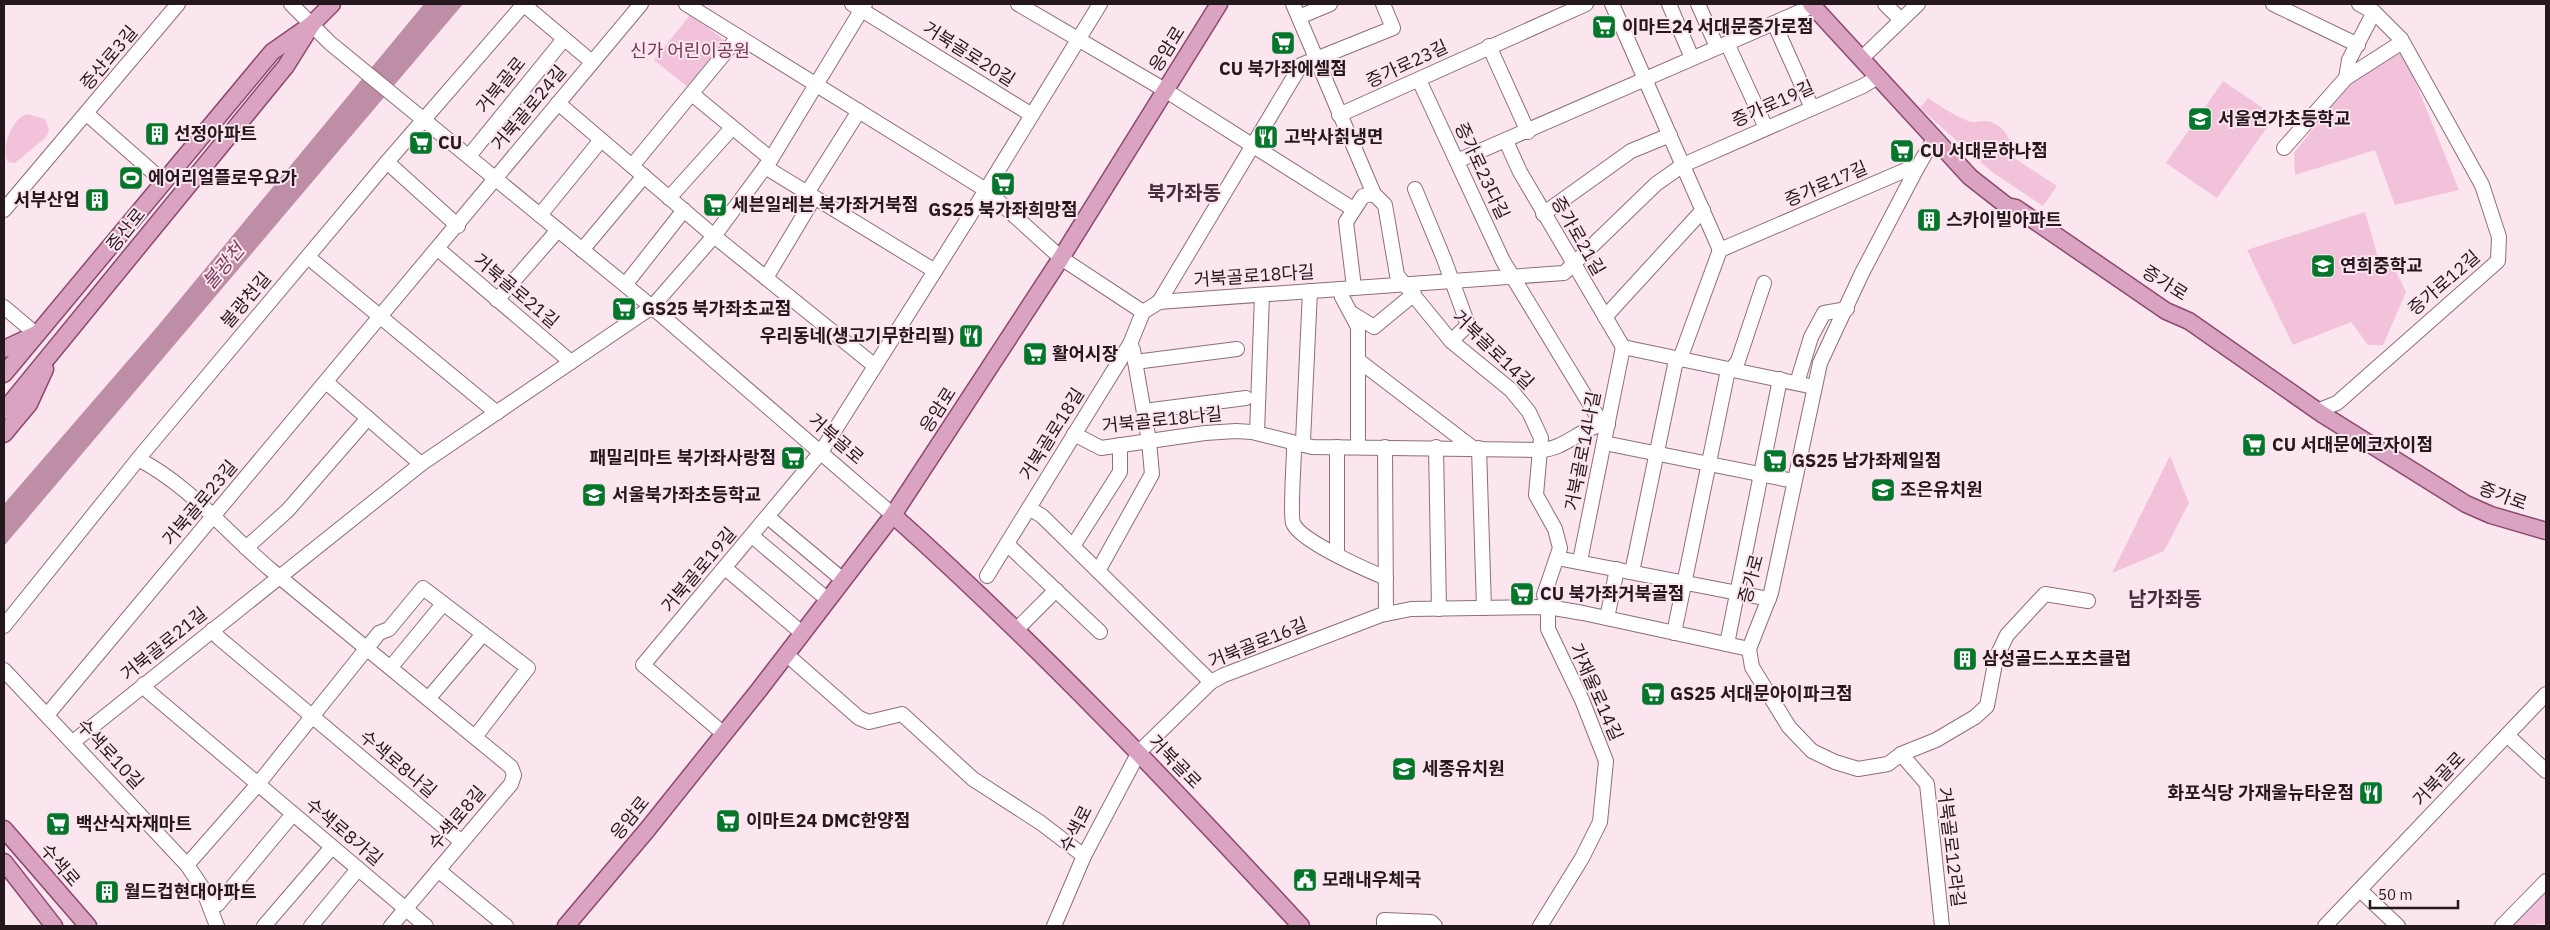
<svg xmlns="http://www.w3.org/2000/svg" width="2550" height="930" font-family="'IBM Plex Sans','Noto Sans KR',sans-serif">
<rect width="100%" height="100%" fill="#fbe5ef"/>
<g fill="#f2c2da">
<path d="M691,14L726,42L689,88L654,60Z"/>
<path d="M2403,51L2459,190L2395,205L2375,150L2295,175L2294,153L2347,86Z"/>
<path d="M2223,81L2275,116L2217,198L2166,163Z"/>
<path d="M1928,98C1941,107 1954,115 1968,121C1976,124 1984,119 1991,122C2005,127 2014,142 2011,156L2057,186L2043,206L1992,172L1920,108Z"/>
<path d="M27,114L45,119L49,130L46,137L15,163L8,162C0,149 12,118 27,114Z"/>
<path d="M2365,212L2380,264L2391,261L2406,292L2383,345H2368L2351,322L2293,345L2247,250Z"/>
<path d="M2170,456L2189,503L2164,551L2112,573Z"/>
<path d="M2546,891V924L2511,926Z"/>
</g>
<path fill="#bd8ea6" d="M424,4H463L4,546V504L157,327Z"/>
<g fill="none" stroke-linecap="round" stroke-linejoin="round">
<defs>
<g id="minor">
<path d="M291,4L330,43L652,307L893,515"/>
<path d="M523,4L592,62"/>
<path d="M686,4L986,190L1061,258L1143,312"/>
<path d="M852,4L1032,115"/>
<path d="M1018,4L1165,90L1353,209"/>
<path d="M1293,4L1374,194L1385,205L1397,275L1451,341L1511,390L1529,412L1541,438L1536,495L1555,529L1560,548L1544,595L1548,607V629L1582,700L1606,761L1600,822L1582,858L1540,926"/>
<path d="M1612,4L1720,250L1908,169L1917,168L1934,139"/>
<path d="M1669,4L1692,58"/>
<path d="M1698,4L1717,47"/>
<path d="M1885,4L1901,20"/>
<path d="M2273,4L2358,45"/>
<path d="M1299,17L1330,4"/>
<path d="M1774,23L1812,108"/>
<path d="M1727,43L1766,128"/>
<path d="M1489,46L1528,132"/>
<path d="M1862,58L1918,4"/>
<path d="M2346,78L2349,60L2374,12"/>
<path d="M1419,80L1503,261L1599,419L1608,424"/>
<path d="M692,94L771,159"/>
<path d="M558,103L714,236L875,366"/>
<path d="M87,114L164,182"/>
<path d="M1339,115L1586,4"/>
<path d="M1506,141L1520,172L1623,347"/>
<path d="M2284,148L2346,78L2399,44L2401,39"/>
<path d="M469,156L564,39"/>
<path d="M1457,161L1813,6"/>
<path d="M387,162L458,226"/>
<path d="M632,166L738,37"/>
<path d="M765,167L935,271"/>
<path d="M1917,168L1862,273L1820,363L1771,593L1749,649L1752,667L1789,727L1812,751L1835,762L1858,769L1888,764L1901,754L1936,740L1975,717L1987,706L1996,658L2007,635L2045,594L2088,601"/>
<path d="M1415,189L1444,259L1468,325L1451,341"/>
<path d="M807,193L859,111"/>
<path d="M669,198L732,128"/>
<path d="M4,210L178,4"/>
<path d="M1543,214L1631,151L1670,135"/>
<path d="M540,215L601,140"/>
<path d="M438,249L571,362"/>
<path d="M582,250L644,176"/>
<path d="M308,257L497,413"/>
<path d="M766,278L814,198"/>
<path d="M625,285L684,210"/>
<path d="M1354,287L1346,222L1363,196L1374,194"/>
<path d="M1340,289L1342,297L1358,327V447"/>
<path d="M1310,291L1303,441L1294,449C1294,462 1290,514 1293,523C1300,541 1367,570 1386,578"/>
<path d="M497,300L558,230"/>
<path d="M1158,302L1564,273L1656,184L1683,165L1863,86L1878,77"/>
<path d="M4,307L36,334"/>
<path d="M1353,314L1374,327L1414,294"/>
<path d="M1605,317L1703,210"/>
<path d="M1623,347L1814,387"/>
<path d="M1358,360L1473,448"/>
<path d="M1135,362L1237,349"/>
<path d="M326,382L421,464"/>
<path d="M1797,383L1811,337L1824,313L1847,309"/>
<path d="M1144,411L1246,398"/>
<path d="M2317,411L2337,403L2498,261L2499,237L2482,185L2401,39L2374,12L2359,4"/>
<path d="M1257,433L1262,295"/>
<path d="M1074,434L1101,448L1205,433L1236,431L1252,432L1312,447L1540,450C1565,450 1583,425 1608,424"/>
<path d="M1604,443L1794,481"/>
<path d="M1385,447L1386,614"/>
<path d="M1436,447L1439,609"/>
<path d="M1479,448L1484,608"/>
<path d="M138,459C188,484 228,534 271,570C351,635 431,701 511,767L514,775L511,784L391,926"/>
<path d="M1029,508L1042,516L1211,682"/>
<path d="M768,517L843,580"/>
<path d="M752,536L828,600"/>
<path d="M1007,544L1100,632"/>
<path d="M1073,546L1120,472V445"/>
<path d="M246,548L288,510L368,418"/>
<path d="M1337,555V447"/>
<path d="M1557,558L1769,599"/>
<path d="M1580,561L1623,347"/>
<path d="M725,568L802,633"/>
<path d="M1098,571L1152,474L1149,441L1133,350L1130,344"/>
<path d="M1632,572L1675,365L1680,359L1720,250"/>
<path d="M987,576L1130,344L1143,312L1159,302L1301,65L1393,28L1383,4"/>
<path d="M1607,618L1617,569"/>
<path d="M4,626L143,453L387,162L524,4"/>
<path d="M212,630L219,638L457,838L460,844"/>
<path d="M1016,630L1056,590"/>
<path d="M1674,633L1727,375L1738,361L1764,283"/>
<path d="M1727,644L1780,379"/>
<path d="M786,654L859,718L869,722L902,714L973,779L1041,823L1084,856"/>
<path d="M391,667L443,604"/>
<path d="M4,670L187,865L202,887L217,926"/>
<path d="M144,684L149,692L426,926"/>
<path d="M428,699L483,634"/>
<path d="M47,715L641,4"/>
<path d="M724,734L643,665L821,452L986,190L1100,4"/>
<path d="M2507,735L2546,771"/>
<path d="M73,742L421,464L652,307L714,236L771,159L865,4"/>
<path d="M1901,754L1927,784L1942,926"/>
<path d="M187,865L258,784L367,648L379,633L389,629L423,588L528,668L475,737"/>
<path d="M438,870L506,926"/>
<path d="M2360,890L2398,926"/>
<path d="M210,908L218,904L293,814"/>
<path d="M264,926L332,847"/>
<path d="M311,926L358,869"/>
<path d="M1054,926L1084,856L1139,752L1211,682L1224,675L1381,615L1411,609L1548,607L1583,613L1749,649"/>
<path d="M1384,926V920L1431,922L1435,926"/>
<path d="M2325,926L2546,694"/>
<path d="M2502,926L2546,881"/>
</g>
<g id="major">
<path d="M1811,4L1970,177L2007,206L2016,208L2166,311L2189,321L2322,414L2466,504L2491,515L2546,531"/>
<path d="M4,349L34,335"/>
<path d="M4,374L272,52L312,24L332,4"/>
<path d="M4,411L286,66L311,26"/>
<path d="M4,434L29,404L45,369"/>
<path d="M893,515C1037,644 1170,784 1301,926"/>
<path d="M4,829L88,926"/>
<path d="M4,862L54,926"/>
<path d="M566,926L647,830L759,690L893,515L1061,258L1219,4"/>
</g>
</defs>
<use href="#minor" stroke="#8e6d7d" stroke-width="16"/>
<use href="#major" stroke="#8b4a6d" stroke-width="19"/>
<use href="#minor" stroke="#fff" stroke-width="14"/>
<use href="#major" stroke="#daa3c1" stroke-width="16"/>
</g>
<defs>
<symbol id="supermarket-square" viewBox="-11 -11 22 22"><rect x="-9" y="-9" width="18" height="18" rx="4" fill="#04772b" stroke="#fbe5ef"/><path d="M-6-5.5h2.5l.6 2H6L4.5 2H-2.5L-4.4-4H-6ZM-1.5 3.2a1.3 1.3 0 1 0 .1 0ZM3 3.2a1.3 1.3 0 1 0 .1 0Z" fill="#fff"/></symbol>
<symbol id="school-square" viewBox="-11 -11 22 22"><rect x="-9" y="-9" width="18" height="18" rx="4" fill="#04772b" stroke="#fbe5ef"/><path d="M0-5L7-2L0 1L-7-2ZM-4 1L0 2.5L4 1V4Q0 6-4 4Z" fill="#fff"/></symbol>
<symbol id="building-square" viewBox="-11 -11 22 22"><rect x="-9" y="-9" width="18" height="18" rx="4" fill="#04772b" stroke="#fbe5ef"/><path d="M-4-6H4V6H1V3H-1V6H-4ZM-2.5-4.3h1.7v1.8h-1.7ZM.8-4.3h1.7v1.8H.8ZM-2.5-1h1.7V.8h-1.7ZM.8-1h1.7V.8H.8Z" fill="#fff"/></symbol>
<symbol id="restaurant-square" viewBox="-11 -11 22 22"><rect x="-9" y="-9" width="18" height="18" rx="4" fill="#04772b" stroke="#fbe5ef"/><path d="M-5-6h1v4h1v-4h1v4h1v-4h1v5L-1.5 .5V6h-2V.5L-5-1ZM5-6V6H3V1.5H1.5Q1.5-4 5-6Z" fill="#fff"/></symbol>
<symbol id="stadium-square" viewBox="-11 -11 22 22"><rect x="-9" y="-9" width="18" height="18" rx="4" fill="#04772b" stroke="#fbe5ef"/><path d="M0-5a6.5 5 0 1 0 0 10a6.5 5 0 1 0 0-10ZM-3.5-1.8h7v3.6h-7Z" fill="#fff"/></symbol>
<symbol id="civic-square" viewBox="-11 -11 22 22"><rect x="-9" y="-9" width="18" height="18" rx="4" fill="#04772b" stroke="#fbe5ef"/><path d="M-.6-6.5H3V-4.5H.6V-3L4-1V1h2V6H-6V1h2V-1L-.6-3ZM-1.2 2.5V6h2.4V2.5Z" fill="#fff"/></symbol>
</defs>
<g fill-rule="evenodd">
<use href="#supermarket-square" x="1590" y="13" width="28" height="28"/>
<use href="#supermarket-square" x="1269" y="29" width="28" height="28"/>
<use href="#school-square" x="2186" y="105" width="28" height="28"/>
<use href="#building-square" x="143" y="120" width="28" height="28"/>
<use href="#restaurant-square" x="1252" y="123" width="28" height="28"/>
<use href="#supermarket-square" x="407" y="129" width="28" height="28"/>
<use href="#supermarket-square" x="1888" y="137" width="28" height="28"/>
<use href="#stadium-square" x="117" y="164" width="28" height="28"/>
<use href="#supermarket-square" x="989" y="170" width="28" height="28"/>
<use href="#building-square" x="83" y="186" width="28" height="28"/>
<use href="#supermarket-square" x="701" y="191" width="28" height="28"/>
<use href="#building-square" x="1915" y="206" width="28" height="28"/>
<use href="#school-square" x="2309" y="252" width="28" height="28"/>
<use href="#supermarket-square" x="610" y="295" width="28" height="28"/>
<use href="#restaurant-square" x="957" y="322" width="28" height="28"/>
<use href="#supermarket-square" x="1021" y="340" width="28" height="28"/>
<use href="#supermarket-square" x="2240" y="431" width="28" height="28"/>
<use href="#supermarket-square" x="779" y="444" width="28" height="28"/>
<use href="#supermarket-square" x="1761" y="447" width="28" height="28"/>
<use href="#school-square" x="1869" y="476" width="28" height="28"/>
<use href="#school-square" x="580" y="481" width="28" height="28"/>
<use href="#supermarket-square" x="1508" y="580" width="28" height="28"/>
<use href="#building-square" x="1951" y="645" width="28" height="28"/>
<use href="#supermarket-square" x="1639" y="680" width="28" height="28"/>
<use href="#school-square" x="1390" y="755" width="28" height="28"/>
<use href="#restaurant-square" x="2357" y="779" width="28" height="28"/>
<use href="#supermarket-square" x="714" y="807" width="28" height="28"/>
<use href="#supermarket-square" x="44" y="810" width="28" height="28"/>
<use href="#civic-square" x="1291" y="866" width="28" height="28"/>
<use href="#building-square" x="93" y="878" width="28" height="28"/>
</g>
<g text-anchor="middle" stroke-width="4" stroke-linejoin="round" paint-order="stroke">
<g font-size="18" font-weight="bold" fill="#24171d" stroke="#fbe5ef" text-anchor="start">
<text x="1622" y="33">이마트24 서대문증가로점</text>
<text x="1283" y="75" text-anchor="middle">CU 북가좌에셀점</text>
<text x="2218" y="125">서울연가초등학교</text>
<text x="174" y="140">선정아파트</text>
<text x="1284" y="143">고박사칡냉면</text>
<text x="438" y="149">CU</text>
<text x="1920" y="157">CU 서대문하나점</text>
<text x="148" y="184">에어리얼플로우요가</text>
<text x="80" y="206" text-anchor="end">서부산업</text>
<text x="732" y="211">세븐일레븐 북가좌거북점</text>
<text x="1003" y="216" text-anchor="middle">GS25 북가좌희망점</text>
<text x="1946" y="226">스카이빌아파트</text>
<text x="2340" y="272">연희중학교</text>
<text x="642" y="315">GS25 북가좌초교점</text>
<text x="954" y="342" text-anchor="end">우리동네(생고기무한리필)</text>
<text x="1052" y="360">활어시장</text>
<text x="2272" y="451">CU 서대문에코자이점</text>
<text x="776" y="464" text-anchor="end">패밀리마트 북가좌사랑점</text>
<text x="1792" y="467">GS25 남가좌제일점</text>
<text x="1900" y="496">조은유치원</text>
<text x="612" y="501">서울북가좌초등학교</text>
<text x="1540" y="600">CU 북가좌거북골점</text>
<text x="1982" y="665">삼성골드스포츠클럽</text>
<text x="1670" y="700">GS25 서대문아이파크점</text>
<text x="1422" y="775">세종유치원</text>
<text x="2354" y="799" text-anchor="end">화포식당 가재울뉴타운점</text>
<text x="746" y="827">이마트24 DMC한양점</text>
<text x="76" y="830">백산식자재마트</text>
<text x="1322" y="886">모래내우체국</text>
<text x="124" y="898">월드컵현대아파트</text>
</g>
<g font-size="18" fill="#24171d" stroke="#fbe5ef">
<text transform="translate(1167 49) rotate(-58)" y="6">응암로</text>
<text transform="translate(969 54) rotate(32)" y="6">거북골로20길</text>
<text transform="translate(109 58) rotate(-50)" y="6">증산로3길</text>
<text transform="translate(1407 64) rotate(-25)" y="6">증가로23길</text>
<text transform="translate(501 85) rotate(-51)" y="6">거북골로</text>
<text transform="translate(1773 104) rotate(-24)" y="6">증가로19길</text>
<text transform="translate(529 108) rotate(-50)" y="6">거북골로24길</text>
<text transform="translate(1482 171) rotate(65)" y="6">증가로23다길</text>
<text transform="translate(1826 184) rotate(-23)" y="6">증가로17길</text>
<text transform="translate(126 230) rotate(-51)" y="6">증산로</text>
<text transform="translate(1578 236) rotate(60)" y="6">증가로21길</text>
<text transform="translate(1254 276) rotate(-4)" y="6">거북골로18다길</text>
<text transform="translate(2165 283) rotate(32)" y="6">증가로</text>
<text transform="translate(2444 283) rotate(-41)" y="6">증가로12길</text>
<text transform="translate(516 291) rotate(40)" y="6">거북골로21길</text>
<text transform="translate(246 300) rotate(-50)" y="6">불광천길</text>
<text transform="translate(1493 350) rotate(44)" y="6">거북골로14길</text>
<text transform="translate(938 410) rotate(-57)" y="6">응암로</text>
<text transform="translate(1162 420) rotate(-6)" y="6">거북골로18나길</text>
<text transform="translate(1052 434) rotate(-58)" y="6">거북골로18길</text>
<text transform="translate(836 439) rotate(41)" y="6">거북골로</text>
<text transform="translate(1583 451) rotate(-79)" y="6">거북골로14나길</text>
<text transform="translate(2503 496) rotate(20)" y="6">증가로</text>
<text transform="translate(200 503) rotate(-50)" y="6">거북골로23길</text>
<text transform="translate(699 570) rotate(-50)" y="6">거북골로19길</text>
<text transform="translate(1751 579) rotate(-75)" y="6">증가로</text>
<text transform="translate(1258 643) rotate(-22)" y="6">거북골로16길</text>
<text transform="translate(164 644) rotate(-39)" y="6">거북골로21길</text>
<text transform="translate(1596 692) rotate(66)" y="6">가재울로14길</text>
<text transform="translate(110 754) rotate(47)" y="6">수색로10길</text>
<text transform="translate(1175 762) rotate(46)" y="6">거북골로</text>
<text transform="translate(398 764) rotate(40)" y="6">수색로8나길</text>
<text transform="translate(2439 779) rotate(-47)" y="6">거북골로</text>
<text transform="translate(457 818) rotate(-50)" y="6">수색로8길</text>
<text transform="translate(630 818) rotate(-51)" y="6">응암로</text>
<text transform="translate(1076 829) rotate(-63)" y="6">수색로</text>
<text transform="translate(344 832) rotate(40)" y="6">수색로8가길</text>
<text transform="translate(1951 847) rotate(83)" y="6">거북골로12라길</text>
<text transform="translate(60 865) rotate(49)" y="6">수색로</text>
</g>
<g font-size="18" fill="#733758" stroke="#fbe5ef">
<text x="690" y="57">신가 어린이공원</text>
</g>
<g font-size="19" font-style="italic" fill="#793d5e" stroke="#fbe5ef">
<text transform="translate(223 266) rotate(-50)" y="7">불광천</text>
</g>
<g font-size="20" font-weight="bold" fill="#492d3c" stroke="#fbe5ef">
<text x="1184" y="200">북가좌동</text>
<text x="2165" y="606">남가좌동</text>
</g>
</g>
<rect width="2550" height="930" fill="none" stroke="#24171d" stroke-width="10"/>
<path d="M2370 900v8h88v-8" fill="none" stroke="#24171d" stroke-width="2.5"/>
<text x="2378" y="900" font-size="15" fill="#24171d" stroke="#fbe5ef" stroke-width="4" paint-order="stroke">50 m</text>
</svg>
